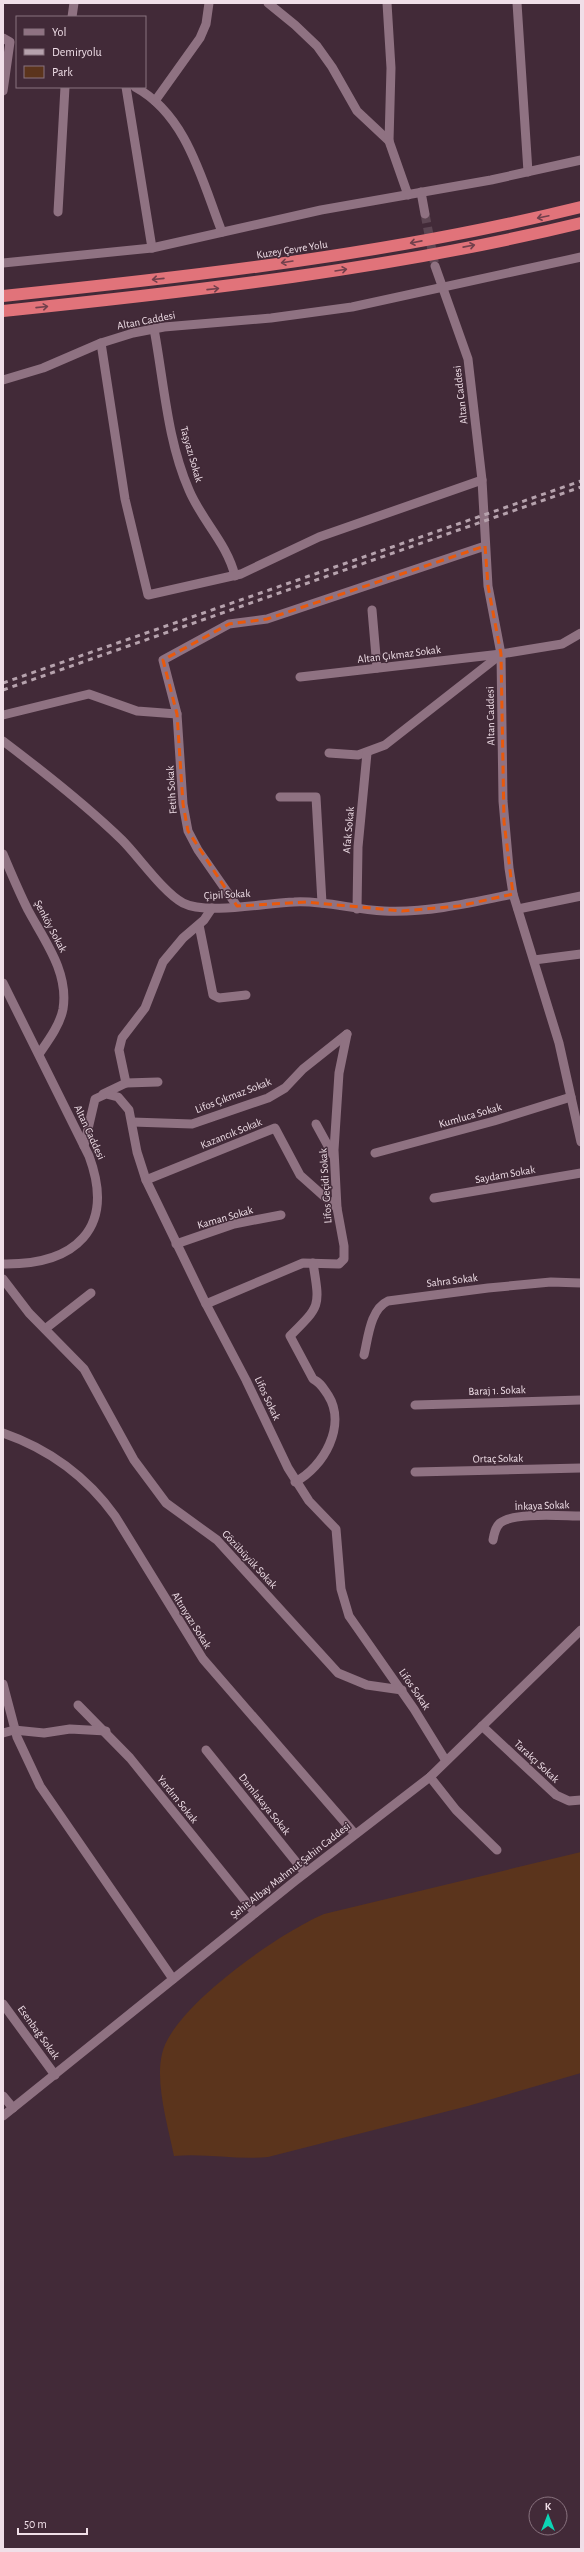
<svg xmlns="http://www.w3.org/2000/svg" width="584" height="2552" font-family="'Alegreya Sans',sans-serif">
<rect width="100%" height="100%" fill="#422a38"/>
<path fill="#5b341c" d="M581,1852V2073L468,2106L268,2157C237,2160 206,2153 174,2156C168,2126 155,2083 162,2054C172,2007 281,1932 324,1914Z"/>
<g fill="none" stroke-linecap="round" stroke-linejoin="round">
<path stroke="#5c4552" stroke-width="9" stroke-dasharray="9 4.5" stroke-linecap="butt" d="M425,214L435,266"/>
<g stroke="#8f7282" stroke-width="9">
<path d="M268,3L295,25L317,46L332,67L357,111L389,141L408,195"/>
<path d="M387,3L391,68L389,141"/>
<path d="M517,3L528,172"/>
<path d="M72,17L74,3"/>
<path d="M3,38L10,42L3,91"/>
<path d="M126,87L152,248"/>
<path d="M135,87C187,115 202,181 222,232"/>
<path d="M155,101L200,38L206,24L209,3"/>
<path d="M421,192L425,214"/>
<path d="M58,212L65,87"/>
<path d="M3,263L152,248L321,210L491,180L581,160"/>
<path d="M435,266L468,359L482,480L488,586L501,654L503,801L509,868L513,894L559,1043L581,1142"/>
<path d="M154,329C164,382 167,440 189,490C202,521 227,543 235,576"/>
<path d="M101,343L125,499L148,595L241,574L319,537L482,480"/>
<path d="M3,380L43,368L101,343L133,333L164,327L271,318L352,307L581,257"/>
<path d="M372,610L377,668"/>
<path d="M300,677L501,654L562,644L581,633"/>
<path d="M3,715L89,694L137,711L177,714"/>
<path d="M3,741C44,772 85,804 122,840C139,857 163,892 183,903C206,915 266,903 294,902C324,900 354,910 384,911C428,913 470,903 513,894"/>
<path d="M329,753L358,755L385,745L500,655"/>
<path d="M280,797H316L322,903"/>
<path d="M3,854C11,873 19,892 28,910C44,940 69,972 63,1009C60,1025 48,1041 39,1054"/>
<path d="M237,906L198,850L188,831L183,804L177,714L163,660L229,624L267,619L485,546"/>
<path d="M357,909L358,847L367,753"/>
<path d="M518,909L581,896"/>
<path d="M199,925L213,995L219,998L246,995"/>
<path d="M534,960L581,954"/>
<path d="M3,983L89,1156C116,1229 75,1265 3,1264"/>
<path d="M126,1083L119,1050L122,1038L145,1008L163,962L183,938L204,920L212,908"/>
<path d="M103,1094L126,1083L158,1082"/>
<path d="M132,1122L192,1124L268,1098L285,1088L303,1069L347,1034"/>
<path d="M316,1124L333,1155"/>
<path d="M84,1146L95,1099L106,1094L118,1097L129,1110L137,1152L146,1180L206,1304L246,1380L288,1468L309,1501L336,1529L341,1589L349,1616L414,1709L446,1761"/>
<path d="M375,1153L494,1121L571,1097"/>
<path d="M146,1180L275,1128L300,1175L337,1208"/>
<path d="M434,1198L581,1173"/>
<path d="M176,1244L234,1224L281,1215"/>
<path d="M3,1279L29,1313L84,1369L134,1460L166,1503L217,1540L338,1673L367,1685L402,1690"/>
<path d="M206,1304L303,1263L339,1264L344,1259V1246L337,1208L334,1150L339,1073L347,1034"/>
<path d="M45,1329L91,1293"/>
<path d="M364,1355C368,1339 370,1309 388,1301L488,1288L551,1282L581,1283"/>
<path d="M415,1405L581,1400"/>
<path d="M3,1433C49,1449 87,1477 115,1516L203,1659L355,1834"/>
<path d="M415,1472L581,1468"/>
<path d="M295,1482C324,1467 347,1425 328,1395C323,1388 321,1383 313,1379L290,1336C321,1305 320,1307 313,1263"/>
<path d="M493,1540C494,1534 495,1528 500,1523C514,1512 562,1516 581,1516"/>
<path d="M3,1684L17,1737L40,1786L173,1979"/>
<path d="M78,1705L130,1758L255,1913"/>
<path d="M482,1726L556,1795L569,1801L581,1800"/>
<path d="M3,1733L14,1730L44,1733L70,1729L106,1731"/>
<path d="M206,1750L305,1873"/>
<path d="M430,1777L456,1810L497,1850"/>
<path d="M3,2004L55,2075"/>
<path d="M3,2096L13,2108"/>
<path d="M3,2116L295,1881L430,1777L581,1630"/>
</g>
<g stroke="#e1737a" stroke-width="12">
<path d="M3,296C197,276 391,254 581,207"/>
<path d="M3,311C197,291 391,269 581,223"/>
</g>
<g stroke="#b6a2ad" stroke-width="3" stroke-dasharray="5 5" stroke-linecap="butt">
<path d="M3,683L581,481"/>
<path d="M3,690L581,487"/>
</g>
</g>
<defs><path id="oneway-shaft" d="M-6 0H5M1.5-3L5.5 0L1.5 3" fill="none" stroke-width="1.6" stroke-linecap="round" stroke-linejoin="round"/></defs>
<g stroke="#72404c">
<use href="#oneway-shaft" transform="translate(543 217) rotate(168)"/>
<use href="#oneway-shaft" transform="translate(416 242) rotate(169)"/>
<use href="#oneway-shaft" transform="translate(469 246) rotate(-11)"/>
<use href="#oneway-shaft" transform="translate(287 262) rotate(171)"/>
<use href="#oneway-shaft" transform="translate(341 270) rotate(-9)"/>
<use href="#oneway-shaft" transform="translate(158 279) rotate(174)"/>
<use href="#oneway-shaft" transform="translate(213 289) rotate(-6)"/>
<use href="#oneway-shaft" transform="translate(42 307) rotate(-6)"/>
</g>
<path fill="none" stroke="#e8590c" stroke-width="3" stroke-dasharray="8 5" stroke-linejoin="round" d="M485,546L488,586L501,654L504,822L513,894L459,906L402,911L306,902L237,906L188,831L183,804L177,714L163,660L229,624L267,619Z"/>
<g text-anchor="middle" stroke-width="3" stroke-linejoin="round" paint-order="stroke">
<g font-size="11" fill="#f0dfe8" stroke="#422a38">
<text transform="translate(292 249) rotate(-9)" y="4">Kuzey Çevre Yolu</text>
<text transform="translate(146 320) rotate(-11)" y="4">Altan Caddesi</text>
<text transform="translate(460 395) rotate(-97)" y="4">Altan Caddesi</text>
<text transform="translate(192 454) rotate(74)" y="4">Taşyazı Sokak</text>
<text transform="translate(399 654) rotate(-7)" y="4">Altan Çıkmaz Sokak</text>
<text transform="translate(490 716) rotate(-91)" y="4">Altan Caddesi</text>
<text transform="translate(171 790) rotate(-94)" y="4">Fetih Sokak</text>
<text transform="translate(348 830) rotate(-85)" y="4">Afak Sokak</text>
<text transform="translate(227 894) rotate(-3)" y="4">Çipil Sokak</text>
<text transform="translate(51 926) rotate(62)" y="4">Şenköy Sokak</text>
<text transform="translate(233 1095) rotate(-21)" y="4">Lifos Çıkmaz Sokak</text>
<text transform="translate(470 1115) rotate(-16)" y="4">Kumluca Sokak</text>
<text transform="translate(90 1132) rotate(65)" y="4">Altan Caddesi</text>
<text transform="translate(231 1133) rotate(-22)" y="4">Kazancık Sokak</text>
<text transform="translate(505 1174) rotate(-10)" y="4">Saydam Sokak</text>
<text transform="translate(325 1186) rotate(-94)" y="4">Lifos Geçidi Sokak</text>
<text transform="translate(225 1217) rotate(-16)" y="4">Kaman Sokak</text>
<text transform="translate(452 1280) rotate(-7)" y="4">Sahra Sokak</text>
<text transform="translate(497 1390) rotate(-2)" y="4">Baraj 1. Sokak</text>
<text transform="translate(268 1398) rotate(65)" y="4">Lifos Sokak</text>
<text transform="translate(498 1458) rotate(-1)" y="4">Ortaç Sokak</text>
<text transform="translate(542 1505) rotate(-2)" y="4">İnkaya Sokak</text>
<text transform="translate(250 1559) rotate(47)" y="4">Gözübüyük Sokak</text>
<text transform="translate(192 1620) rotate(58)" y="4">Altınyazı Sokak</text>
<text transform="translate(415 1689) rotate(56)" y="4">Lifos Sokak</text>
<text transform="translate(537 1761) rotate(43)" y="4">Tarakçı Sokak</text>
<text transform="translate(178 1799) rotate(51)" y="4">Yardım Sokak</text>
<text transform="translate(265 1804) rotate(51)" y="4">Damlakaya Sokak</text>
<text transform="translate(290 1870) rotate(-38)" y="4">Şehit Albay Mahmut Şahin Caddesi</text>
<text transform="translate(39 2032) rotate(54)" y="4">Esenbağ Sokak</text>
</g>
</g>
<rect width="584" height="2552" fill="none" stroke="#f0dfe8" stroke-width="8"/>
<rect x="16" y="16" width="130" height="72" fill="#422a38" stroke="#88727e"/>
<rect x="24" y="29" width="20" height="6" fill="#8f7282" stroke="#88727e"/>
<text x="52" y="36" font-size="12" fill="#f0dfe8">Yol</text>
<rect x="24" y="49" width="20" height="6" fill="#b6a2ad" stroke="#88727e"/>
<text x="52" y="56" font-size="12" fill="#f0dfe8">Demiryolu</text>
<rect x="24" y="66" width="20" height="12" fill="#5b341c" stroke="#88727e"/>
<text x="52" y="76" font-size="12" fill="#f0dfe8">Park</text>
<g transform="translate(548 2516)"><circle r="19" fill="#422a38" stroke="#88727e"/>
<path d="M0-3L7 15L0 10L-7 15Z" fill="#0cd5b5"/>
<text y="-6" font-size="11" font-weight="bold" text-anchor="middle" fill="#f0dfe8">K</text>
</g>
<path d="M18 2528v6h69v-6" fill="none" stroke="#f0dfe8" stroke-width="2"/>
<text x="24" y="2528" font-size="12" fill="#f0dfe8" stroke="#422a38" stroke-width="3" paint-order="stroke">50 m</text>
</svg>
